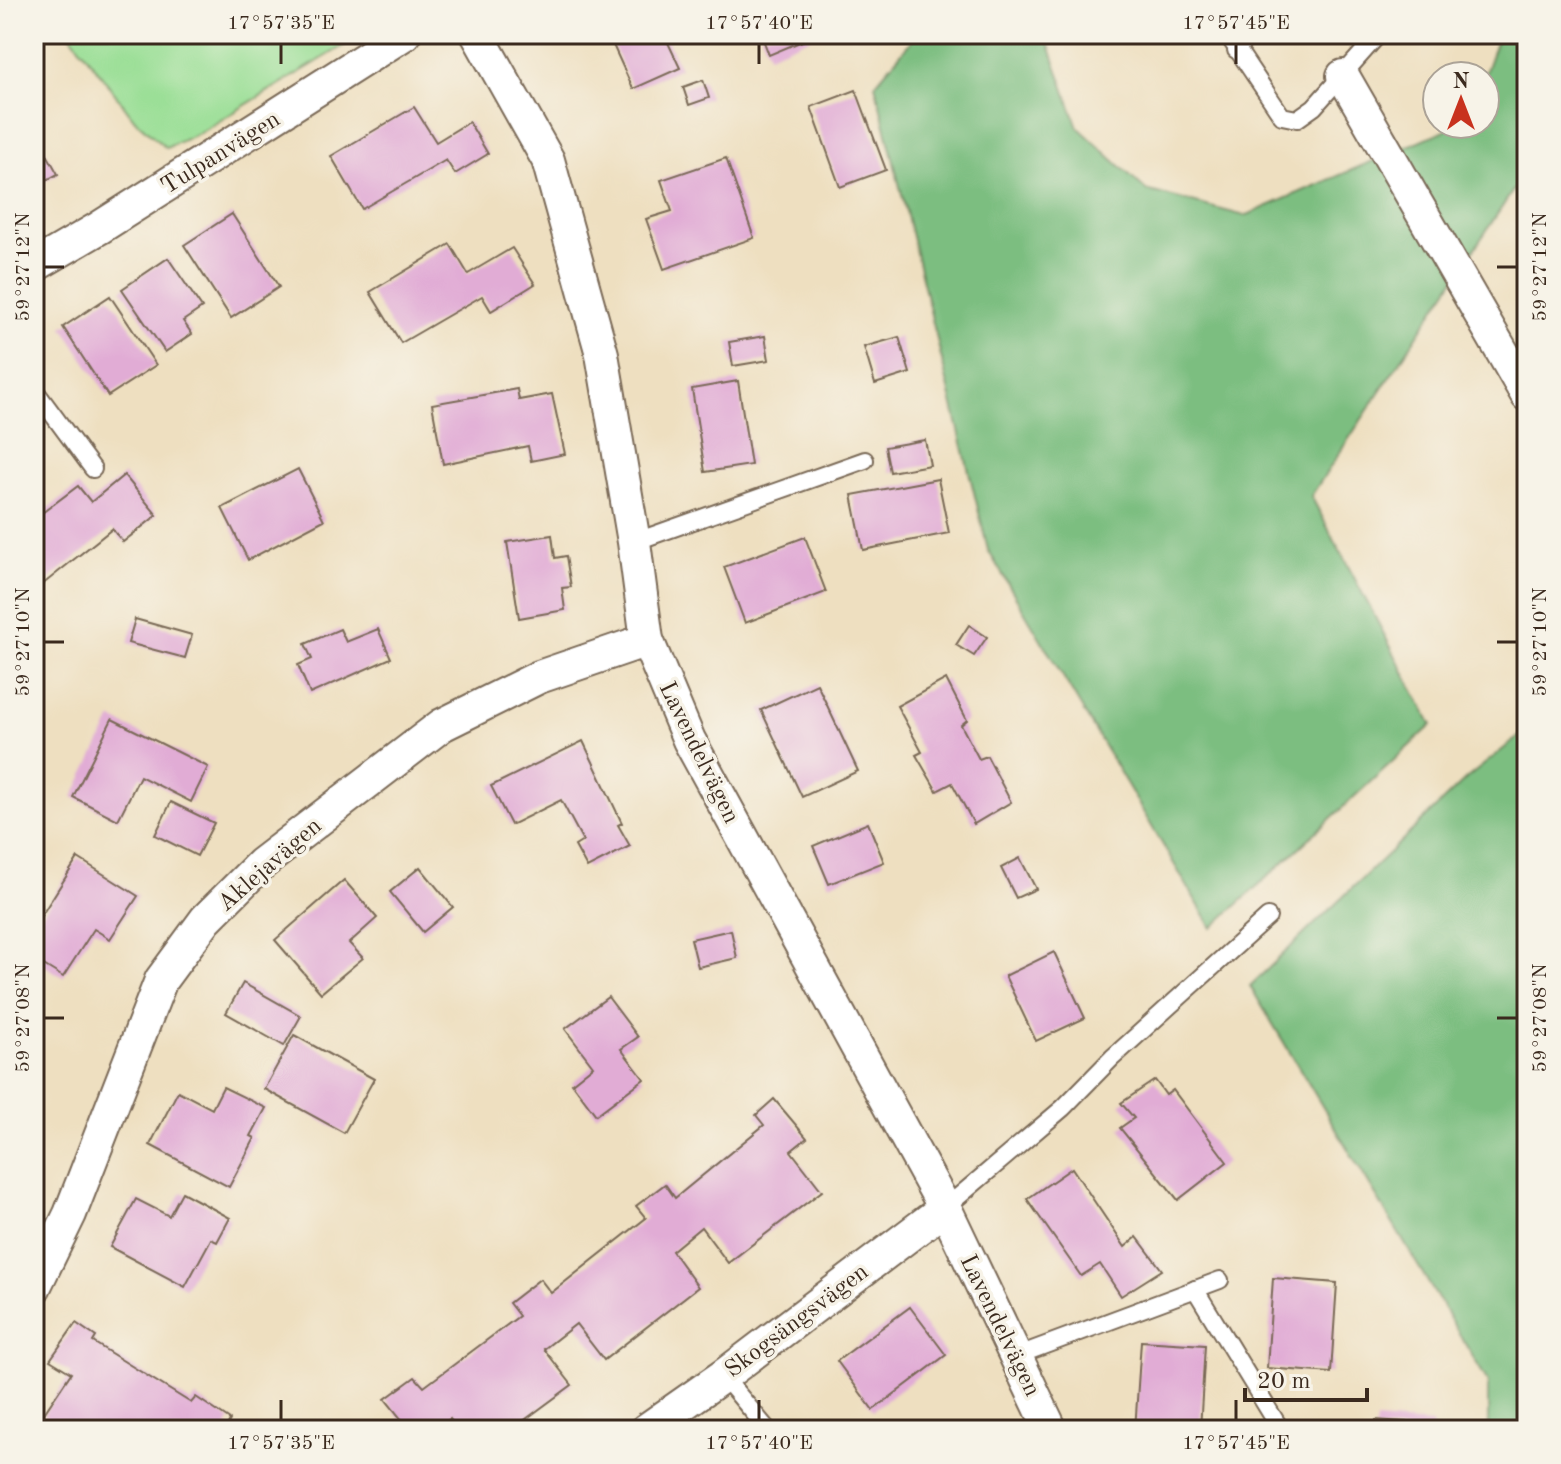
<svg xmlns="http://www.w3.org/2000/svg" width="1561" height="1464" font-family="'Old Standard TT',serif">
<rect width="100%" height="100%" fill="#f7f3e8"/>
<filter id="ink" filterUnits="userSpaceOnUse"><feTurbulence type="fractalNoise" baseFrequency=".0125" numOctaves="2"/><feDisplacementMap in="SourceGraphic" scale="16" xChannelSelector="R" yChannelSelector="G"/><feConvolveMatrix kernelMatrix="1 2 1 2 8 2 1 2 1" color-interpolation-filters="sRGB"/></filter>
<filter id="wash" filterUnits="userSpaceOnUse"><feTurbulence type="fractalNoise" baseFrequency=".006" numOctaves="4" result="noise"/><feDisplacementMap in="SourceGraphic" scale="32" xChannelSelector="R" yChannelSelector="G"/><feGaussianBlur stdDeviation="1.8" result="paint"/><feColorMatrix in="noise" values="0 0 0 0 0 0 0 0 0 0 0 0 0 0 0 0 0 1.4 0 .05"/><feComposite in="paint" operator="in"/></filter>
<g filter="url(#wash)">
<rect width="100%" height="100%" fill="#eedfc0"/>
<path fill="#9bdf97" stroke="#6b845a" stroke-width="2" d="M70,34H363L201,132L166,148L135,120Z"/>
<g fill="#7cbe80" stroke="#5c744f" stroke-width="2">
<path d="M917,34H1045L1078,127L1146,190L1245,216L1459,124H1485L1484,76L1499,34H1527V174L1520,180L1311,496L1432,725L1212,928L988,550L875,84Z"/>
<path d="M1527,730V1430H1488V1382L1250,986L1466,779Z"/>
</g>
<g id="blocks">
<g fill="#e1acd5">
<path d="M608,34H664L680,68L633,89Z"/>
<path d="M761,34H819L769,55Z"/>
<path d="M703,80L709,98L689,105L683,87Z"/>
<path d="M856,90L886,170L840,187L811,107Z"/>
<path d="M414,107L436,142L469,122L488,154L455,174L446,160L362,209L331,156Z"/>
<path d="M34,131L58,174L34,187Z"/>
<path d="M726,158L754,238L664,269L646,219L672,211L661,180Z"/>
<path d="M232,214L279,287L231,318L184,245Z"/>
<path d="M450,244L468,274L512,248L535,284L491,311L482,296L401,343L370,292Z"/>
<path d="M168,258L202,308L183,321L192,334L165,352L122,289Z"/>
<path d="M110,296L156,365L108,396L63,327Z"/>
<path d="M765,336L769,360L733,366L729,342Z"/>
<path d="M899,337L910,373L875,384L864,347Z"/>
<path d="M738,381L751,465L705,472L692,389Z"/>
<path d="M517,389L519,400L552,394L565,454L531,461L528,446L443,464L432,404Z"/>
<path d="M925,440L930,465L890,472L885,447Z"/>
<path d="M298,469L324,520L248,560L222,508Z"/>
<path d="M124,475L157,515L123,542L112,529L42,585L34,576V519L78,486L91,502Z"/>
<path d="M938,479L949,533L863,550L852,495Z"/>
<path d="M552,535L555,558L566,556L571,587L562,588L565,610L519,618L507,542Z"/>
<path d="M805,537L826,592L745,623L724,567Z"/>
<path d="M135,619L192,635L185,658L128,643Z"/>
<path d="M969,625L987,637L974,656L956,645Z"/>
<path d="M340,629L346,642L378,629L391,658L310,694L298,665L312,659L305,644Z"/>
<path d="M946,679L967,720L961,725L979,759L987,756L1011,802L974,824L952,783L937,791L916,755L922,752L897,706Z"/>
<path d="M817,684L858,771L802,797L761,710Z"/>
<path d="M112,719L208,767L191,802L140,776L118,820L73,797Z"/>
<path d="M583,741L622,823L618,825L630,846L587,868L575,846L583,841L561,800L511,825L491,786Z"/>
<path d="M171,802L214,823L197,856L155,835Z"/>
<path d="M868,823L884,862L829,884L813,846Z"/>
<path d="M78,858L138,896L110,939L94,929L63,977L34,959V927Z"/>
<path d="M1020,858L1036,889L1016,898L1001,868Z"/>
<path d="M420,867L453,907L423,932L390,892Z"/>
<path d="M344,880L377,918L349,943L363,958L321,993L275,940Z"/>
<path d="M731,930L737,958L698,967L691,939Z"/>
<path d="M1054,952L1085,1018L1036,1041L1005,976Z"/>
<path d="M243,983L301,1016L284,1046L226,1013Z"/>
<path d="M608,997L638,1037L621,1049L644,1079L596,1115L572,1083L593,1066L565,1029Z"/>
<path d="M294,1035L374,1079L344,1133L264,1089Z"/>
<path d="M1155,1080L1166,1095L1173,1090L1227,1162L1178,1200L1120,1128L1134,1118L1121,1103Z"/>
<path d="M223,1087L266,1108L251,1136L255,1138L229,1187L150,1145L178,1091L212,1109Z"/>
<path d="M774,1099L807,1138L791,1151L822,1191L728,1263L701,1227L672,1251L698,1287L604,1360L576,1324L544,1349L572,1385L511,1430H458L450,1419L435,1430H410L385,1399L415,1377L424,1387L519,1316L509,1303L540,1279L551,1293L646,1218L636,1206L665,1184L675,1198L764,1125L756,1115Z"/>
<path d="M1072,1168L1125,1247L1137,1237L1162,1270L1121,1296L1100,1264L1081,1276L1027,1199Z"/>
<path d="M182,1192L230,1218L217,1242L211,1239L185,1287L110,1247L136,1199L169,1216Z"/>
<path d="M1273,1278L1337,1283L1331,1373L1267,1368Z"/>
<path d="M910,1307L946,1355L873,1410L837,1361Z"/>
<path d="M76,1323L96,1337L93,1342L191,1403L196,1397L230,1420L227,1426L234,1430H65L43,1415L71,1373L50,1360Z"/>
<path d="M1141,1341L1205,1345L1200,1430H1135Z"/>
<path d="M1376,1420L1432,1424V1430H1375Z"/>
</g>
</g>
</g>
<g filter="url(#ink)">
<use href="#blocks" fill-opacity="0" stroke="#7a6957" stroke-width="2"/>
<g fill="none" stroke-linecap="round" stroke-linejoin="round">
<defs>
<g id="lane">
<path d="M1227,34L1282,116L1297,119L1314,107L1379,34"/>
<path d="M1236,50L1250,34"/>
<path d="M34,389L93,469"/>
<path d="M634,542L865,460"/>
<path d="M945,1208L1063,1108L1112,1058L1268,917"/>
<path d="M1195,1289L1281,1430"/>
<path d="M1016,1356L1220,1280"/>
<path d="M723,1376L768,1430"/>
</g>
<g id="street">
<path d="M477,34L548,160L602,354L634,542L647,640L689,740L945,1208L1049,1426"/>
<path d="M1343,76L1527,395"/>
<path d="M34,266L99,228L404,34"/>
<path d="M34,1288L70,1214L161,980L206,919L261,864L442,725L539,677L647,640"/>
<path d="M646,1430L723,1376L945,1208"/>
</g>
</defs>
<use href="#lane" stroke="#7a6957" stroke-width="20"/>
<use href="#street" stroke="#7a6957" stroke-width="36"/>
<use href="#lane" stroke="#fff" stroke-width="16"/>
<use href="#street" stroke="#fff" stroke-width="32"/>
</g>
</g>
<path fill="none" stroke="#3b2a1e" stroke-width="3" d="M281,44V64M759,44V64M1236,44V64M44,267H64M1497,267H1517M44,642H64M1497,642H1517M44,1018H64M1497,1018H1517M281,1400V1420M759,1400V1420M1236,1400V1420"/>
<g text-anchor="middle" stroke-width="7" stroke-linejoin="round" paint-order="stroke">
<g font-size="24" fill="#3b2a1e" stroke="#f7f3e8">
<text transform="translate(220 152) rotate(-32)" y="8">Tulpanvägen</text>
<text transform="translate(700 752) rotate(64)" y="8">Lavendelvägen</text>
<text transform="translate(269 864) rotate(-41)" y="8">Aklejavägen</text>
<text transform="translate(796 1320) rotate(-37)" y="8">Skogsängsvägen</text>
<text transform="translate(1001 1325) rotate(64)" y="8">Lavendelvägen</text>
</g>
</g>
<rect width="1561" height="1464" fill="none" stroke="#f7f3e8" stroke-width="88"/>
<g transform="translate(1461 100)"><circle r="38" fill="#f7f3e8" stroke="#aca397" stroke-width="2"/>
<path d="M0-6L14 30L0 20L-14 30Z" fill="#c8321e"/>
<text y="-12" font-size="22" font-weight="bold" text-anchor="middle" fill="#3b2a1e">N</text>
</g>
<path d="M1245 1388v12h122v-12" fill="none" stroke="#3b2a1e" stroke-width="4"/>
<text x="1257" y="1388" font-size="24" fill="#3b2a1e" stroke="#f7f3e8" stroke-width="6" paint-order="stroke">20 m</text>
<rect x="44" y="44" width="1473" height="1376" fill="none" stroke="#3b2a1e" stroke-width="3"/>
<g font-size="20" text-anchor="middle" fill="#3b2a1e">
<text x="281" y="29">17°57'35"E</text>
<text x="759" y="29">17°57'40"E</text>
<text x="1236" y="29">17°57'45"E</text>
<text transform="translate(22 267) rotate(-90)" y="7">59°27'12"N</text>
<text transform="translate(1539 267) rotate(-90)" y="7">59°27'12"N</text>
<text transform="translate(22 642) rotate(-90)" y="7">59°27'10"N</text>
<text transform="translate(1539 642) rotate(-90)" y="7">59°27'10"N</text>
<text transform="translate(22 1018) rotate(-90)" y="7">59°27'08"N</text>
<text transform="translate(1539 1018) rotate(-90)" y="7">59°27'08"N</text>
<text x="281" y="1449">17°57'35"E</text>
<text x="759" y="1449">17°57'40"E</text>
<text x="1236" y="1449">17°57'45"E</text>
</g>
</svg>
